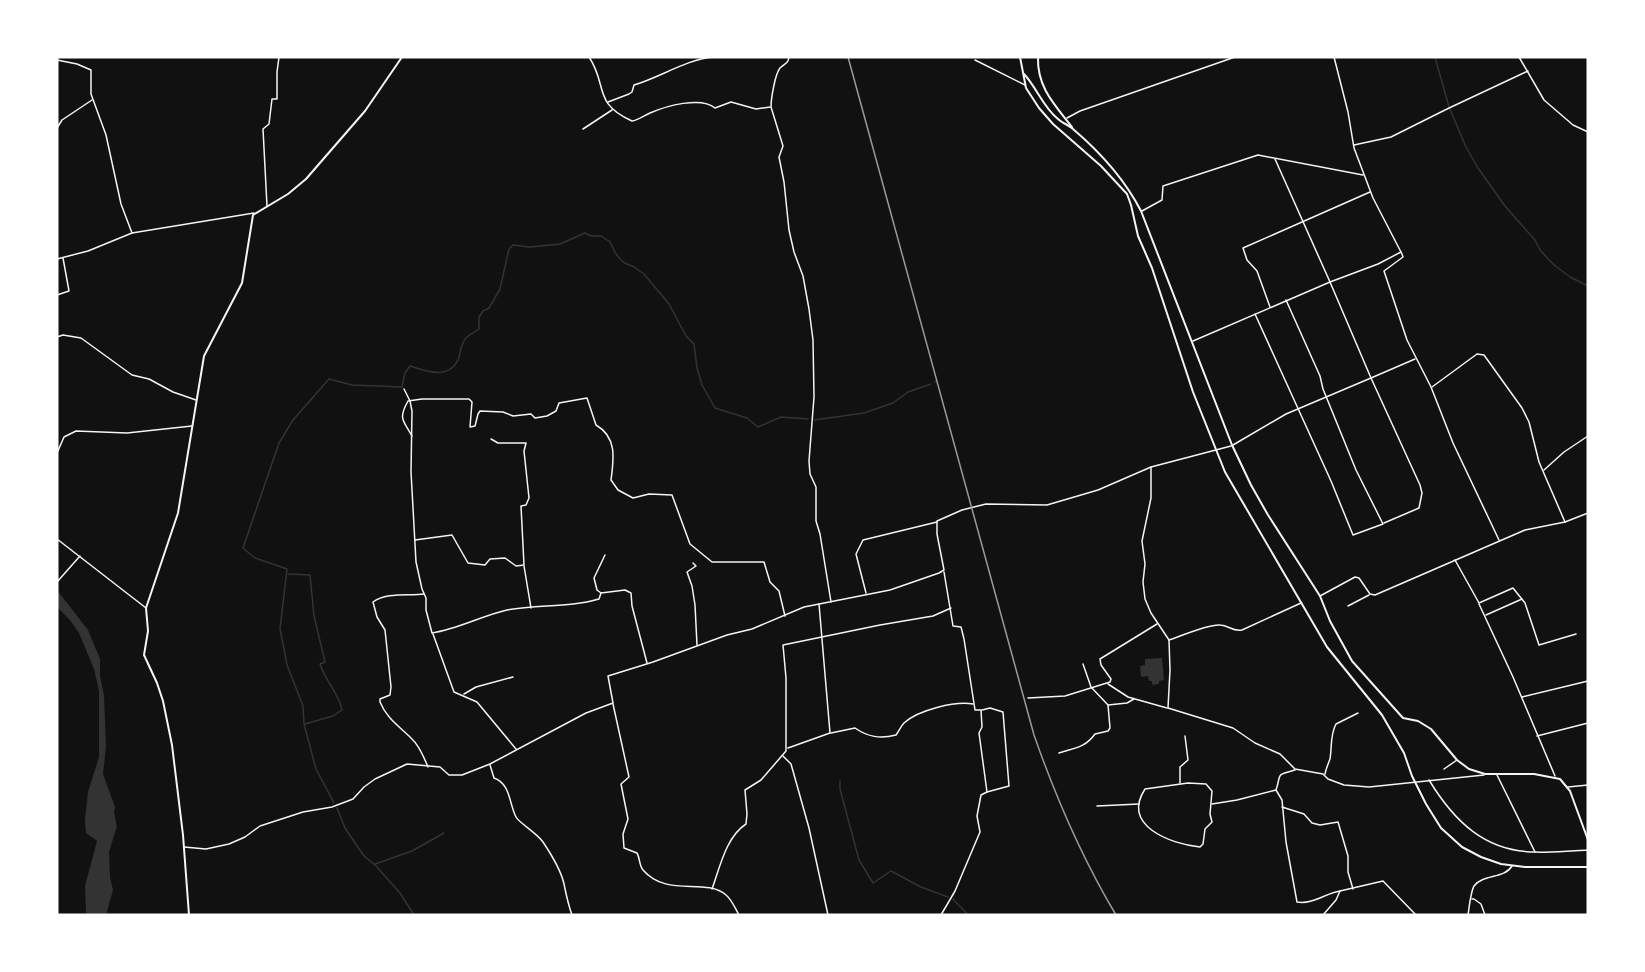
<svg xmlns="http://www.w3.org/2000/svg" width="1645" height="972" font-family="'Varela Round',sans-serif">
<rect width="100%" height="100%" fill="#111"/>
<g fill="#333">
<path d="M57,590L88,630L100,659V675L104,696L106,747L103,774L115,807L114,813L117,826L109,852L110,877L113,890L106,915H87L86,911L85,886L97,841L86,833L85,819L88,792L99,757V691L94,669L79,633L70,620L57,607Z"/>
<path d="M1162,658L1164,680L1159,681V684L1152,685V681H1149L1148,676L1141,677L1140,666L1145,665V659Z"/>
</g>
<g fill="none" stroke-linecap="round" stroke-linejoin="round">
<g stroke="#333" stroke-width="1.5">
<path d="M1435,57L1449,107L1466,147L1478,168L1505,206L1535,240L1540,250L1554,265L1570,277L1588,286"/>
<path d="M935,382V381"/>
<path d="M814,420L864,413L893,403L908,392L931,384"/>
<path d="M288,574L310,575L314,616L325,662L320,664C325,681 339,693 342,710L333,716L305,724"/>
<path d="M840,781V789L859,860L873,883L891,871L921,887L948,897"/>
<path d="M334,803L316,769L304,724L303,706L287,665L280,629L287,569L255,558L243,548L279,443L293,420L329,379L352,385L402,387L405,373L410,366C426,371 448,380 458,360C461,353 460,343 467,337C470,334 475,332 479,329V317L483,311L489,308L500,289L509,249L513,245L530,247L560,244L585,233L591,236H601L610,242L616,254L623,262L634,267L644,274L669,304L686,336L694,344L697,368L702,385L715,408L747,418L758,427L781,417L808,419"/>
<path d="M337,808L345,828L364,856L376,866L400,893L414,915"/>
<path d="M375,864L412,851L444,833"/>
<path d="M953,899L968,915"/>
</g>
<g stroke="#f5f5f5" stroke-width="1.5">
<path d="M589,57C608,85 592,103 632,121C638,120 643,116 650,113C666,106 701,96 715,108L731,102L756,109L770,107"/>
<path d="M1334,57L1348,112L1354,148L1373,198L1402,254L1403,257L1384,271L1407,340L1431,387L1453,443L1499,540"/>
<path d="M57,60L77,64L91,70V94L106,135L121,204L132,233"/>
<path d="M975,60L1025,85"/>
<path d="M608,102L629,94L632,92L634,85C661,77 685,60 713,57"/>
<path d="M57,128L62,120L92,100"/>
<path d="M583,129L612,110"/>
<path d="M1354,145L1391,137L1447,109L1528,71"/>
<path d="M1275,159L1330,282L1378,264L1401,252"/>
<path d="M267,206L263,129L269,124L272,99H277V72L279,57"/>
<path d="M1142,211L1162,200L1163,186L1258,155L1363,175"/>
<path d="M57,259L88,251L132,233L254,213"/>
<path d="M57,295L69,291L63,258"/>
<path d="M1270,307L1257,271L1247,260L1243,248L1370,192"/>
<path d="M1255,314L1331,481L1353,535L1383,524L1356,470L1323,389L1320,376L1286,300"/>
<path d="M57,337L63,335L81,338L132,375L149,379L173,392L196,400"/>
<path d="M1193,341L1330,282L1371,378L1286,414L1233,445"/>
<path d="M1432,387L1477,354L1484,355L1522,408L1529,422L1539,462L1565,522"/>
<path d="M404,389L410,401L412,411L411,472L416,562L422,589L426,598V610L432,633C458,629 481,616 507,610C537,604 569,608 599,599L601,593"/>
<path d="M412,436C403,420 398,419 408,401L422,399H469L472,402L470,427L475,426L478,414L480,411L503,412L513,416L531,414L535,418L547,416L556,411L559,403L587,398L596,425C617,437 614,458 611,480L618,490L633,498L649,494L672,495L690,544L712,562H764L770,582L779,591L785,616"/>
<path d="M57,453L64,437L76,431L127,433L192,426"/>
<path d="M1151,467V498L1142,541L1145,564L1143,582L1145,599L1151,613L1169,640C1182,636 1207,624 1220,625C1229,625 1232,632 1242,630L1301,603"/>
<path d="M1544,470L1564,452L1588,436"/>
<path d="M1384,523L1419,508L1422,493L1420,485L1371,378L1415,359"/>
<path d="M57,539L146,608"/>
<path d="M415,540L452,535L468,563L485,565L490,559L505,558L516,566L524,565L521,506L526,505L529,498L524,451L526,443H498L491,439"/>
<path d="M605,555L594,578L597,590L601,593L625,590L631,593L632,606L647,663"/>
<path d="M1455,560L1479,603L1513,588L1525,603L1539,645L1576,634"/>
<path d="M693,563L696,566L687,572L692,586L695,605L697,645"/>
<path d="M524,566L531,608"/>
<path d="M866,593L856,554L863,540L937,522"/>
<path d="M424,594C409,596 386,592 373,602L377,617L385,630L391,687L390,695L380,699V702C387,719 399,726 411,738C419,745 424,757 428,767"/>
<path d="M1320,596L1355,577L1359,578L1370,594L1375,595L1525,530L1565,522L1588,513"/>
<path d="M1479,604L1513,677L1555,776"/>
<path d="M1348,606L1369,595"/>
<path d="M1486,615L1522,599"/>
<path d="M433,634L454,692L477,702L516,749"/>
<path d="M1169,640L1170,670L1168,708L1233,728L1255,743L1280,754L1295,769L1323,774L1328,779L1344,785L1369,787L1484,775"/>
<path d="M1083,664L1091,687L1108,705L1127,703L1134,699"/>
<path d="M1108,684L1128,697L1167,708"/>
<path d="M464,694L476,687L513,677"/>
<path d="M1522,697L1588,681"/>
<path d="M1028,698L1065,696L1110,682L1111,679L1101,665L1100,659L1157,624"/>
<path d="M613,704L629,777L621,784L628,819L623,834L624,848L637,853C640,858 639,865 643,870C667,898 705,877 726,895C732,900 735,908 739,915"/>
<path d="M982,710L990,708L1003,712L1009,786L987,792"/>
<path d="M831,733L855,728C868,737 880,739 896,735C899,731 901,726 904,723C918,710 955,701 973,704"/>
<path d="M1537,736L1588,723"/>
<path d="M788,748L830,733L819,604"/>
<path d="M1059,753C1074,748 1085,748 1095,734L1108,731L1110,728L1108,705"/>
<path d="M783,756L791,764L809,828L828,915"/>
<path d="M490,765L494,778C511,784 509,804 516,817C519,823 536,832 543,842C551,854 561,870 564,884C566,894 568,904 572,915"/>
<path d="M1444,769L1457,760"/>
<path d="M1325,774C1326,769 1328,764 1330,759C1332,747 1330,735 1336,724L1358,713"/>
<path d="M1497,775L1535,852"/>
<path d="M1429,780C1454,821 1485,852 1536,852C1554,853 1571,851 1588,850"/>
<path d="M1180,783V767L1188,760L1185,736"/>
<path d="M1188,783L1206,784L1212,791L1210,814L1212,822L1205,829L1203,844L1200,847C1171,844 1121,826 1145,789Z"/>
<path d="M1568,787L1588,785"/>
<path d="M1276,790L1282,800L1286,842L1297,902C1312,905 1326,893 1340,891"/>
<path d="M1212,804L1237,800L1276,790C1282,773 1274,776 1295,770"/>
<path d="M1097,806L1139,804"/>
<path d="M1282,807L1304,814L1312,823L1320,825L1338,822L1348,856V872L1353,889"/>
<path d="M712,889C720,867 726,837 746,824L747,814L745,790L761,780L786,751V678L783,645L880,625L933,616L951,608"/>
<path d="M1472,899H1474L1481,904L1485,915"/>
<path d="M941,915L955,891L980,832L977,816L981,795L987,792L979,733L982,727L981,710H975L964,639L961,627L953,626L944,572"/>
<path d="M1323,915L1336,900L1340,891L1383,881L1416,915"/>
<path d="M1468,915C1469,908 1471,891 1474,886C1483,874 1504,879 1512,866"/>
</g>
<g stroke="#f5f5f5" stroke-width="1.5">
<path d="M789,57C788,64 785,63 780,68C775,74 771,99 771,107L783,146L779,157L784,182L789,230L794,252L803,276L809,309L813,340L814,397L809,461L810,474L816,487V521L820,534L831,602"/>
<path d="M1519,57L1544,100L1573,125L1588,132"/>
<path d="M1067,118L1080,111L1235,57"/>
<path d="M57,582L80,556"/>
<path d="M184,847L206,849L229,844L245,837L260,826L303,812L332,807L353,799L364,787L375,779L407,764L440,767L449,775H462L490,764L586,713L613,703L608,676L653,662L727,635L752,629L804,607L890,590L939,573L944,570L937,534V521L962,510L986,504L1047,505L1098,490L1151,467L1231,446"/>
</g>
<g stroke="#f5f5f5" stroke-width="2">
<path d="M1038,57C1037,87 1054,104 1072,127"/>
<path d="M189,915L183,835L172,745L163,701L157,683L144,655L148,631L146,608L178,513L204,356L242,283L253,215L288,194L306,179L365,111L402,57"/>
</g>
<g stroke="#f5f5f5" stroke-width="2">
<path d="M1020,57L1026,88L1039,108L1053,124L1101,166L1127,194L1131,205L1138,236L1152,268L1193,392L1225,472L1327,647L1382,715L1404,753L1412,776L1426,804L1441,828L1462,847L1481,857L1501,864L1525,867H1588"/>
<path d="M1024,74C1037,88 1043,107 1058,119C1062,123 1069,125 1073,129C1100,152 1125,180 1141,211L1232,445L1251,485L1268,515L1320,596L1330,621L1352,661L1403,718L1418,721L1431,729L1457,760L1469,769L1485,774H1534L1560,779L1570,791L1588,840"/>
</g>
<path stroke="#9a9a9a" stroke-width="1.5" d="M848,57L1034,735C1056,798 1082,858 1116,915"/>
</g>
<rect width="1645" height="972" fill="none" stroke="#ffffff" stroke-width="117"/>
</svg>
